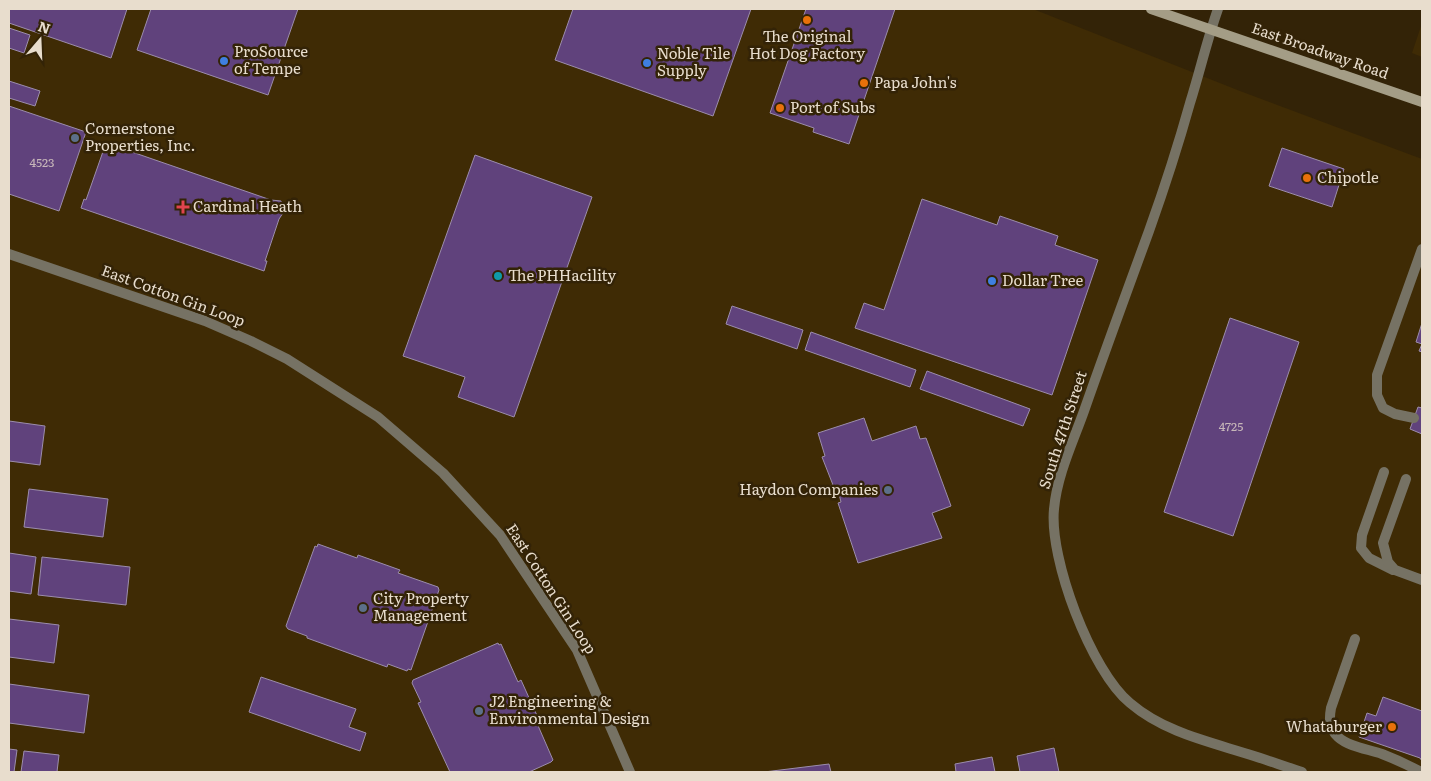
<svg xmlns="http://www.w3.org/2000/svg" width="1431" height="781" font-family="Literata,serif">
<rect width="100%" height="100%" fill="#332307"/>
<g fill="#3f2b05">
<path d="M9,9H1033L1240,91L1422,159V772H9Z"/>
<path d="M1422,23V57L1412,53Z"/>
</g>
<g fill="#60427c" stroke="#9c8dac">
<path d="M9,9H127L111,58L9,23Z"/>
<path d="M151,9H298L268,95L137,50Z"/>
<path d="M573,9H751L713,116L555,60Z"/>
<path d="M806,9H895L849,144L813,132L814,128L770,113Z"/>
<path d="M9,28L30,35L24,53L9,48Z"/>
<path d="M9,81L40,91L35,106L9,98Z"/>
<path d="M9,106L86,132L59,211L9,194Z"/>
<path d="M106,143L271,200L281,201L285,210L279,219L265,261H267L264,271L81,208L84,199L86,200Z"/>
<path d="M1282,148L1344,169L1332,207L1269,186Z"/>
<path d="M475,155L592,197L514,417L458,397L465,377L403,356Z"/>
<path d="M922,199L997,225L1000,216L1058,236L1055,245L1098,260L1052,395L855,328L864,303L884,310Z"/>
<path d="M732,306L803,330L797,349L726,324Z"/>
<path d="M1230,318L1299,342L1233,536L1164,512Z"/>
<path d="M1422,323V352L1419,351L1422,344L1416,342Z"/>
<path d="M811,332L916,370L910,387L805,350Z"/>
<path d="M927,371L1030,409L1023,426L920,389Z"/>
<path d="M1418,407L1422,408V434L1410,429Z"/>
<path d="M864,418L872,441L916,426L920,439L926,438L951,506L932,513L942,538L858,563L838,503L841,502L839,494L832,496L829,486L833,485L822,457L825,456L818,433Z"/>
<path d="M9,421L45,426L40,465L9,461Z"/>
<path d="M29,489L108,499L103,537L24,527Z"/>
<path d="M318,544L357,558L358,555L400,570L398,573L438,587L439,590L411,670L408,669L407,671L388,664L387,667L307,638V636L288,629L286,626L315,546L317,547Z"/>
<path d="M9,553L36,557L31,594L9,591Z"/>
<path d="M42,557L130,567L126,605L38,595Z"/>
<path d="M9,619L59,625L54,663L9,657Z"/>
<path d="M498,643L499,645L501,644L518,682L521,680L539,720L536,721L553,760L551,762L529,772H450L418,703L421,702L412,683L413,680Z"/>
<path d="M261,677L356,709L349,727L366,733L360,751L249,712Z"/>
<path d="M9,684L89,695L84,733L9,723Z"/>
<path d="M1383,697L1422,711V761L1420,758L1359,737L1367,713L1376,716Z"/>
<path d="M1054,748L1059,772H1020L1017,756Z"/>
<path d="M9,749L17,750L14,772H9Z"/>
<path d="M24,751L59,755L57,772H21Z"/>
<path d="M992,757L995,772H956L955,764Z"/>
<path d="M829,764L831,772H764Z"/>
</g>
<g fill="none" stroke-linecap="round" stroke-linejoin="round">
<g stroke="#767264" stroke-width="10">
<path d="M1414,418L1395,414L1383,408L1377,395V375L1422,249"/>
<path d="M1384,472L1362,535L1361,548L1369,558L1393,570"/>
<path d="M1406,479L1383,543L1388,562L1395,570L1422,580"/>
<path d="M1355,639L1331,708C1329,719 1329,729 1338,737C1349,747 1368,749 1382,754C1395,759 1408,765 1421,772"/>
</g>
<g stroke="#767264" stroke-width="10">
<path d="M1218,9C1207,40 1200,71 1190,103C1178,146 1164,189 1149,231C1127,291 1105,351 1084,411C1073,442 1057,475 1054,509C1049,559 1091,671 1130,703C1165,733 1211,742 1254,756C1270,761 1286,767 1302,772"/>
<path d="M9,254L205,321L251,341L287,359L378,417L443,473L500,535L577,650L630,772"/>
</g>
<path stroke="#a49d86" stroke-width="10" d="M1151,9L1422,102"/>
</g>
<g fill="#e8710a" stroke="#332307" stroke-width="2">
<circle cx="807" cy="20" r="5"/>
<circle cx="864" cy="83" r="5"/>
<circle cx="780" cy="108" r="5"/>
<circle cx="1307" cy="178" r="5"/>
<circle cx="1392" cy="727" r="5"/>
</g>
<g fill="#3f7fe0" stroke="#332307" stroke-width="2">
<circle cx="224" cy="61" r="5"/>
<circle cx="647" cy="63" r="5"/>
<circle cx="992" cy="281" r="5"/>
</g>
<g fill="#5c6f8a" stroke="#332307" stroke-width="2">
<circle cx="75" cy="138" r="5"/>
<circle cx="888" cy="490" r="5"/>
<circle cx="363" cy="608" r="5"/>
<circle cx="479" cy="711" r="5"/>
</g>
<path fill="#e0444e" stroke="#332307" stroke-width="2" d="M180.5 199.5h5v5h5v5h-5v5h-5v-5h-5v-5h5z"/>
<circle fill="#0f9aa8" stroke="#332307" stroke-width="2" cx="498" cy="276" r="5"/>
<g text-anchor="middle" stroke-width="5" stroke-linejoin="round" paint-order="stroke">
<g font-size="12" fill="#c6b6b9">
<text x="42" y="167">4523</text>
<text x="1231" y="431">4725</text>
</g>
<g font-size="15" fill="#e8ddcd" stroke="#332307" text-anchor="start">
<text x="807" y="42" text-anchor="middle">The Original<tspan x="807" dy="17">Hot Dog Factory</tspan></text>
<text x="234" y="57">ProSource<tspan x="234" dy="17">of Tempe</tspan></text>
<text x="657" y="59">Noble Tile<tspan x="657" dy="17">Supply</tspan></text>
<text x="874" y="88">Papa John's</text>
<text x="790" y="113">Port of Subs</text>
<text x="85" y="134">Cornerstone<tspan x="85" dy="17">Properties, Inc.</tspan></text>
<text x="1317" y="183">Chipotle</text>
<text x="193" y="212">Cardinal Heath</text>
<text x="508" y="281">The PHHacility</text>
<text x="1002" y="286">Dollar Tree</text>
<text x="878" y="495" text-anchor="end">Haydon Companies</text>
<text x="373" y="604">City Property<tspan x="373" dy="17">Management</tspan></text>
<text x="489" y="707">J2 Engineering &amp;<tspan x="489" dy="17">Environmental Design</tspan></text>
<text x="1382" y="732" text-anchor="end">Whataburger</text>
</g>
<g font-size="15" fill="#e8ddcd" stroke="#332307">
<text transform="translate(1320 51) rotate(19)" y="5">East Broadway Road</text>
<text transform="translate(173 296) rotate(20)" y="5">East Cotton Gin Loop</text>
<text transform="translate(1063 430) rotate(-72)" y="5">South 47th Street</text>
<text transform="translate(551 589) rotate(57)" y="5">East Cotton Gin Loop</text>
</g>
</g>
<rect width="1431" height="781" fill="none" stroke="#e8ddcd" stroke-width="20"/>
<g transform="translate(40 40) rotate(19)" stroke="#332307" stroke-width="4" paint-order="stroke">
<path d="M0-4L9 19L0 12L-9 19Z" fill="#e8ddcd"/>
<text y="-8" font-size="14" font-weight="bold" text-anchor="middle" fill="#e8ddcd">N</text>
</g>
</svg>
